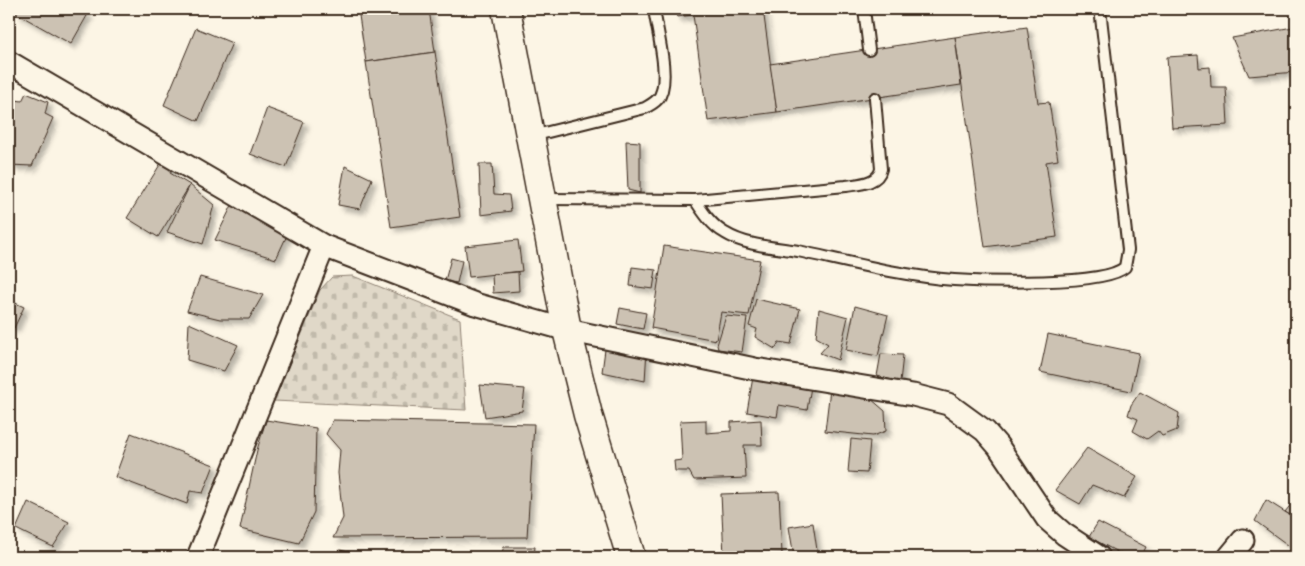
<svg xmlns="http://www.w3.org/2000/svg" width="1305" height="566" font-family="'Balsamiq Sans',sans-serif">
<defs>
<pattern id="cemetery-stones" width="16" height="16" patternUnits="userSpaceOnUse" patternTransform="scale(1.25)"><rect width="16" height="16" fill="#e0d8c8"/><path d="M2 7V4a2 2 0 0 1 4 0v3zM10 15v-3a2 2 0 0 1 4 0v3z" fill="#c1baab"/></pattern>
<filter id="shadow"><feDropShadow dx="4.5" dy="4.5" stdDeviation="2.5" flood-color="#0004"/></filter>
</defs>
<rect width="100%" height="100%" fill="#fcf5e5"/>
<filter id="ink" filterUnits="userSpaceOnUse"><feTurbulence type="fractalNoise" baseFrequency=".02" numOctaves="2"/><feDisplacementMap in="SourceGraphic" scale="10" xChannelSelector="R" yChannelSelector="G"/><feConvolveMatrix kernelMatrix="1 2 1 2 8 2 1 2 1" color-interpolation-filters="sRGB"/></filter>
<g filter="url(#ink)">
<path fill="url(#cemetery-stones)" stroke="#8e8173" d="M353,276L460,319L466,410L274,401L320,290L332,277Z"/>
<g fill="#ccc2b3" stroke="#3b2a1e" filter="url(#shadow)">
<path d="M19,9H79L88,14L71,44L16,13Z"/>
<path d="M358,9H429L435,52L366,62Z"/>
<path d="M676,9H763L777,112L708,121L693,15L677,17Z"/>
<path d="M1027,27L1038,103L1049,102L1058,160L1046,162L1057,237L985,247L955,37Z"/>
<path d="M1293,27L1296,72L1249,76L1232,38Z"/>
<path d="M196,28L232,43L198,121L164,105Z"/>
<path d="M955,37L961,85L777,112L770,64Z"/>
<path d="M435,52L460,217L391,227L366,62Z"/>
<path d="M1198,55L1199,68L1210,67L1211,87H1226L1228,125L1172,128L1167,57Z"/>
<path d="M26,93L48,102L45,114L53,118L32,166L9,165V99L22,101Z"/>
<path d="M267,108L304,122L286,167L250,154Z"/>
<path d="M626,141L640,142V193L628,190Z"/>
<path d="M161,163L171,164L170,173L190,185L158,237L127,218Z"/>
<path d="M479,164H492L494,194L509,195L511,211L481,215Z"/>
<path d="M345,166L372,179L360,209L338,205Z"/>
<path d="M190,185L214,205L203,244L167,232Z"/>
<path d="M235,199L257,212L256,220L289,231L276,259L215,240Z"/>
<path d="M518,240L522,271L469,277L465,246Z"/>
<path d="M664,246L760,260L749,315L721,312L716,340L651,328Z"/>
<path d="M451,258L462,261L457,283L445,281Z"/>
<path d="M632,267L656,270L653,289L630,286Z"/>
<path d="M518,272L519,291L493,293L492,274Z"/>
<path d="M200,277L263,295L249,319H220L187,311Z"/>
<path d="M756,299L800,309L791,344L779,342L775,349L755,337L757,329L749,326Z"/>
<path d="M9,300L24,307L14,328L9,327Z"/>
<path d="M855,306L888,315L878,356L846,350Z"/>
<path d="M620,308L646,313L643,329L617,324Z"/>
<path d="M819,309L848,317L838,360L820,353L828,344L816,337Z"/>
<path d="M726,316L747,318L742,352L718,349L717,345Z"/>
<path d="M189,323L238,345L224,371L187,360Z"/>
<path d="M1048,334L1139,353L1131,391L1040,372Z"/>
<path d="M606,342L647,349L645,381L602,372Z"/>
<path d="M881,354L903,355L900,382L877,376Z"/>
<path d="M754,371L812,381L807,410L779,405L777,417L747,412Z"/>
<path d="M480,385L525,389L522,411L485,417Z"/>
<path d="M830,389L863,392L885,411L886,431L873,436L825,431Z"/>
<path d="M1140,392L1179,413L1177,430L1162,436L1158,431L1147,439L1133,431L1138,419L1128,415L1131,405Z"/>
<path d="M266,420L316,428L314,512L299,543L240,529L257,450Z"/>
<path d="M333,420L534,424L527,537L333,538L343,518L338,473L340,450L326,434Z"/>
<path d="M706,420V433L731,431V422L761,420L762,445H744L746,478L694,480L689,471H675L674,461L682,460L680,421Z"/>
<path d="M131,433L214,465L203,493L190,491L187,504L115,477Z"/>
<path d="M851,439L870,441L867,473L848,472Z"/>
<path d="M1087,448L1137,477L1124,498L1092,485L1080,504L1055,490Z"/>
<path d="M779,492L782,554L724,556L721,494Z"/>
<path d="M1296,498V518L1285,512Z"/>
<path d="M1266,500L1296,519V551L1255,521Z"/>
<path d="M28,502L69,522L53,547L16,529Z"/>
<path d="M1098,522L1146,547L1141,557H1127L1089,537Z"/>
<path d="M813,523L818,557H794L789,527Z"/>
<path d="M504,547H535L534,557H500Z"/>
<path d="M340,550L366,556L337,557Z"/>
<path d="M558,553L557,557H539Z"/>
</g>
<g fill="none" stroke-linecap="round" stroke-linejoin="round">
<defs>
<g id="service">
<path d="M864,9L869,50"/>
<path d="M532,136L645,108C650,105 657,102 660,96C670,76 657,31 654,9"/>
<path d="M544,199L695,200L846,186C858,184 878,184 881,169L875,98"/>
<path d="M695,200C703,212 711,225 725,233C746,246 774,247 798,251C849,262 902,276 954,280C984,282 1105,286 1125,267L1128,250L1100,9"/>
</g>
<g id="minor">
<path d="M9,62L324,246L475,304L567,330L755,369L913,395L948,404L985,431L998,446L1047,519L1064,534L1099,557"/>
<path d="M198,557L324,246"/>
<path d="M1229,557L1243,540"/>
</g>
<path id="trunk" d="M506,9L567,330L588,415L631,557"/>
</defs>
<use href="#service" stroke="#3b2a1e" stroke-width="14"/>
<use href="#minor" stroke="#3b2a1e" stroke-width="25"/>
<use href="#trunk" stroke="#3b2a1e" stroke-width="31"/>
<use href="#service" stroke="#fcf5e5" stroke-width="10"/>
<use href="#minor" stroke="#fcf5e5" stroke-width="21"/>
<use href="#trunk" stroke="#fcf5e5" stroke-width="28"/>
</g>
</g>
<rect width="1305" height="566" fill="none" stroke="#fcf5e5" stroke-width="30"/>
<rect x="15" y="15" width="1275" height="536" fill="none" stroke="#3b2a1e" stroke-width="2" filter="url(#ink)"/>
</svg>
